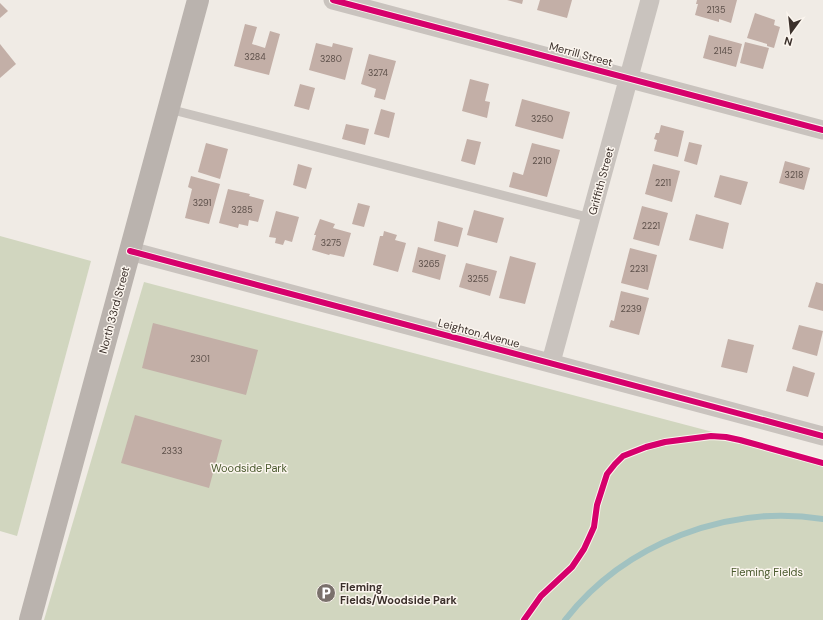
<svg xmlns="http://www.w3.org/2000/svg" width="823" height="620" font-family="'DM Sans',sans-serif">
<rect width="100%" height="100%" fill="#f0ebe5"/>
<g fill="#d1d6bf">
<path d="M0,236L91,261L17,536L0,531Z"/>
<path d="M144,282L823,461V620H44Z"/>
</g>
<g fill="none" stroke-linecap="round" stroke-linejoin="round">
<path stroke="#a1c2c1" stroke-width="6" d="M565,620C625,543 728,504 823,519"/>
</g>
<g fill="#c3afa7">
<path d="M507,0H523L522,4Z"/>
<path d="M540,0H572L567,18L537,10Z"/>
<path d="M697,0H737L731,23L719,19V22L695,15L698,4H696Z"/>
<path d="M0,3L8,11L0,18Z"/>
<path d="M755,13L775,20L774,25L780,27L774,48L767,46V44L747,38Z"/>
<path d="M245,24L257,27L252,44L265,48L270,31L280,34L269,75L234,66Z"/>
<path d="M709,35L742,44L736,67L703,58Z"/>
<path d="M745,42L769,48L763,69L740,63Z"/>
<path d="M316,43L332,47L333,43L353,48L345,80L309,70Z"/>
<path d="M0,44L16,64L0,78Z"/>
<path d="M369,54L396,61L385,100L374,97L376,89L361,84Z"/>
<path d="M470,79L489,84L485,101L490,102L487,118L462,111Z"/>
<path d="M300,84L315,88L309,110L294,106Z"/>
<path d="M522,99L570,112L563,139L515,126Z"/>
<path d="M381,109L395,113L389,138L374,134Z"/>
<path d="M346,124L369,129L365,145L342,139Z"/>
<path d="M661,125L684,131L678,157L654,151L657,140L654,139L656,133H659Z"/>
<path d="M467,139L481,142L475,165L461,161Z"/>
<path d="M689,142L702,145L697,165L684,161Z"/>
<path d="M206,143L228,149L220,179L198,172Z"/>
<path d="M532,143L560,150L547,197L509,187L513,172L523,175Z"/>
<path d="M785,161L810,168L804,190L779,183Z"/>
<path d="M298,164L312,168L306,189L293,185Z"/>
<path d="M653,164L680,171L672,202L645,194Z"/>
<path d="M720,175L748,182L741,205L714,197Z"/>
<path d="M191,176L220,184L209,224L185,218L192,189L188,187Z"/>
<path d="M228,189L250,194L249,196L264,200L258,222L249,220L248,226L239,224L238,228L219,223Z"/>
<path d="M358,203L370,206L364,227L352,224Z"/>
<path d="M642,206L668,213L659,246L633,239Z"/>
<path d="M474,210L504,218L497,243L467,235Z"/>
<path d="M276,211L299,217L292,242L285,240L283,245L275,243L276,238L269,237Z"/>
<path d="M696,214L729,223L723,249L689,240Z"/>
<path d="M320,219L335,224L333,228L351,233L344,257L330,254L329,255L312,250L316,235H314Z"/>
<path d="M438,221L463,228L458,247L434,241Z"/>
<path d="M384,231L397,235L395,240L406,243L398,272L373,265L380,236H383Z"/>
<path d="M418,247L446,255L440,280L412,272Z"/>
<path d="M630,248L657,255L648,290L621,283Z"/>
<path d="M510,256L536,263L525,304L499,298Z"/>
<path d="M466,263L497,271L490,296L459,287Z"/>
<path d="M816,282L823,284V311L808,307Z"/>
<path d="M621,291L649,298L639,335L609,327L611,320L614,321Z"/>
<path d="M153,323L258,350L246,395L142,368Z"/>
<path d="M799,325L823,331L817,356L792,349Z"/>
<path d="M728,339L754,345L747,373L721,367Z"/>
<path d="M793,366L815,373L808,397L786,391Z"/>
<path d="M135,415L222,440L209,488L121,463Z"/>
</g>
<g fill="none" stroke-linecap="round" stroke-linejoin="round">
<path stroke="#c9c3be" stroke-width="9" d="M169,109L591,218"/>
<g stroke="#c9c3be" stroke-width="19">
<path d="M333,0L823,130"/>
<path d="M130,251L823,436"/>
<path d="M551,362L650,0"/>
</g>
<path stroke="#bab3ae" stroke-width="22" d="M30,620L198,0"/>
<defs>
<g id="cycleway">
<path d="M333,0L823,130"/>
<path d="M130,251L823,436"/>
<path d="M524,620L541,596L572,567L584,549L594,527L597,505L607,474L615,464L623,456L646,447L665,442L711,436L726,437L740,440L823,463"/>
</g>
</defs>
<use href="#cycleway" stroke="#fbf5ee" stroke-width="8"/>
<use href="#cycleway" stroke="#d6006c" stroke-width="6"/>
</g>
<defs>
<symbol id="parking-disc" viewBox="-11 -11 22 22"><circle r="9.5" fill="#7a716c" stroke="#fbf5ee"/><path d="M-3.5-5.5H1a3.5 3.5 0 0 1 0 7H-1V5.5H-3.5ZM-1-3.4V-.6H.8a1.4 1.4 0 0 0 0-2.8Z" fill="#fff"/></symbol>
</defs>
<g fill-rule="evenodd">
<use href="#parking-disc" x="315" y="582" width="22" height="22"/>
</g>
<g text-anchor="middle" stroke-width="3" stroke-linejoin="round" paint-order="stroke">
<g font-size="9" fill="#5d504a">
<text x="716" y="13">2135</text>
<text x="723" y="54">2145</text>
<text x="255" y="60">3284</text>
<text x="331" y="62">3280</text>
<text x="378" y="76">3274</text>
<text x="542" y="122">3250</text>
<text x="542" y="164">2210</text>
<text x="794" y="178">3218</text>
<text x="663" y="186">2211</text>
<text x="202" y="206">3291</text>
<text x="242" y="213">3285</text>
<text x="651" y="229">2221</text>
<text x="331" y="246">3275</text>
<text x="429" y="267">3265</text>
<text x="639" y="272">2231</text>
<text x="478" y="282">3255</text>
<text x="631" y="312">2239</text>
<text x="200" y="362">2301</text>
<text x="172" y="454">2333</text>
</g>
<g font-size="11" fill="#3b302b" stroke="#fbf5ee">
<text transform="translate(581 54) rotate(15)" y="4">Merrill Street</text>
<text transform="translate(601 181) rotate(-75)" y="4">Griffith Street</text>
<text transform="translate(114 310) rotate(-75)" y="4">North 33rd Street</text>
<text transform="translate(479 333) rotate(15)" y="4">Leighton Avenue</text>
</g>
<g font-size="11" fill="#4a5a2e" stroke="#fbf5ee">
<text x="249" y="472">Woodside Park</text>
<text x="767" y="576">Fleming Fields</text>
</g>
<g font-size="11" font-weight="bold" fill="#3b302b" stroke="#fbf5ee" text-anchor="start">
<text x="340" y="591">Fleming<tspan x="340" dy="13">Fields/Woodside Park</tspan></text>
</g>
</g>
<g transform="translate(791 32) rotate(195)" stroke="#fbf5ee" stroke-width="3" paint-order="stroke">
<path d="M0-3L7 15L0 10L-7 15Z" fill="#3b302b"/>
<text y="-6" font-size="11" font-weight="bold" text-anchor="middle" fill="#3b302b">N</text>
</g>
</svg>
